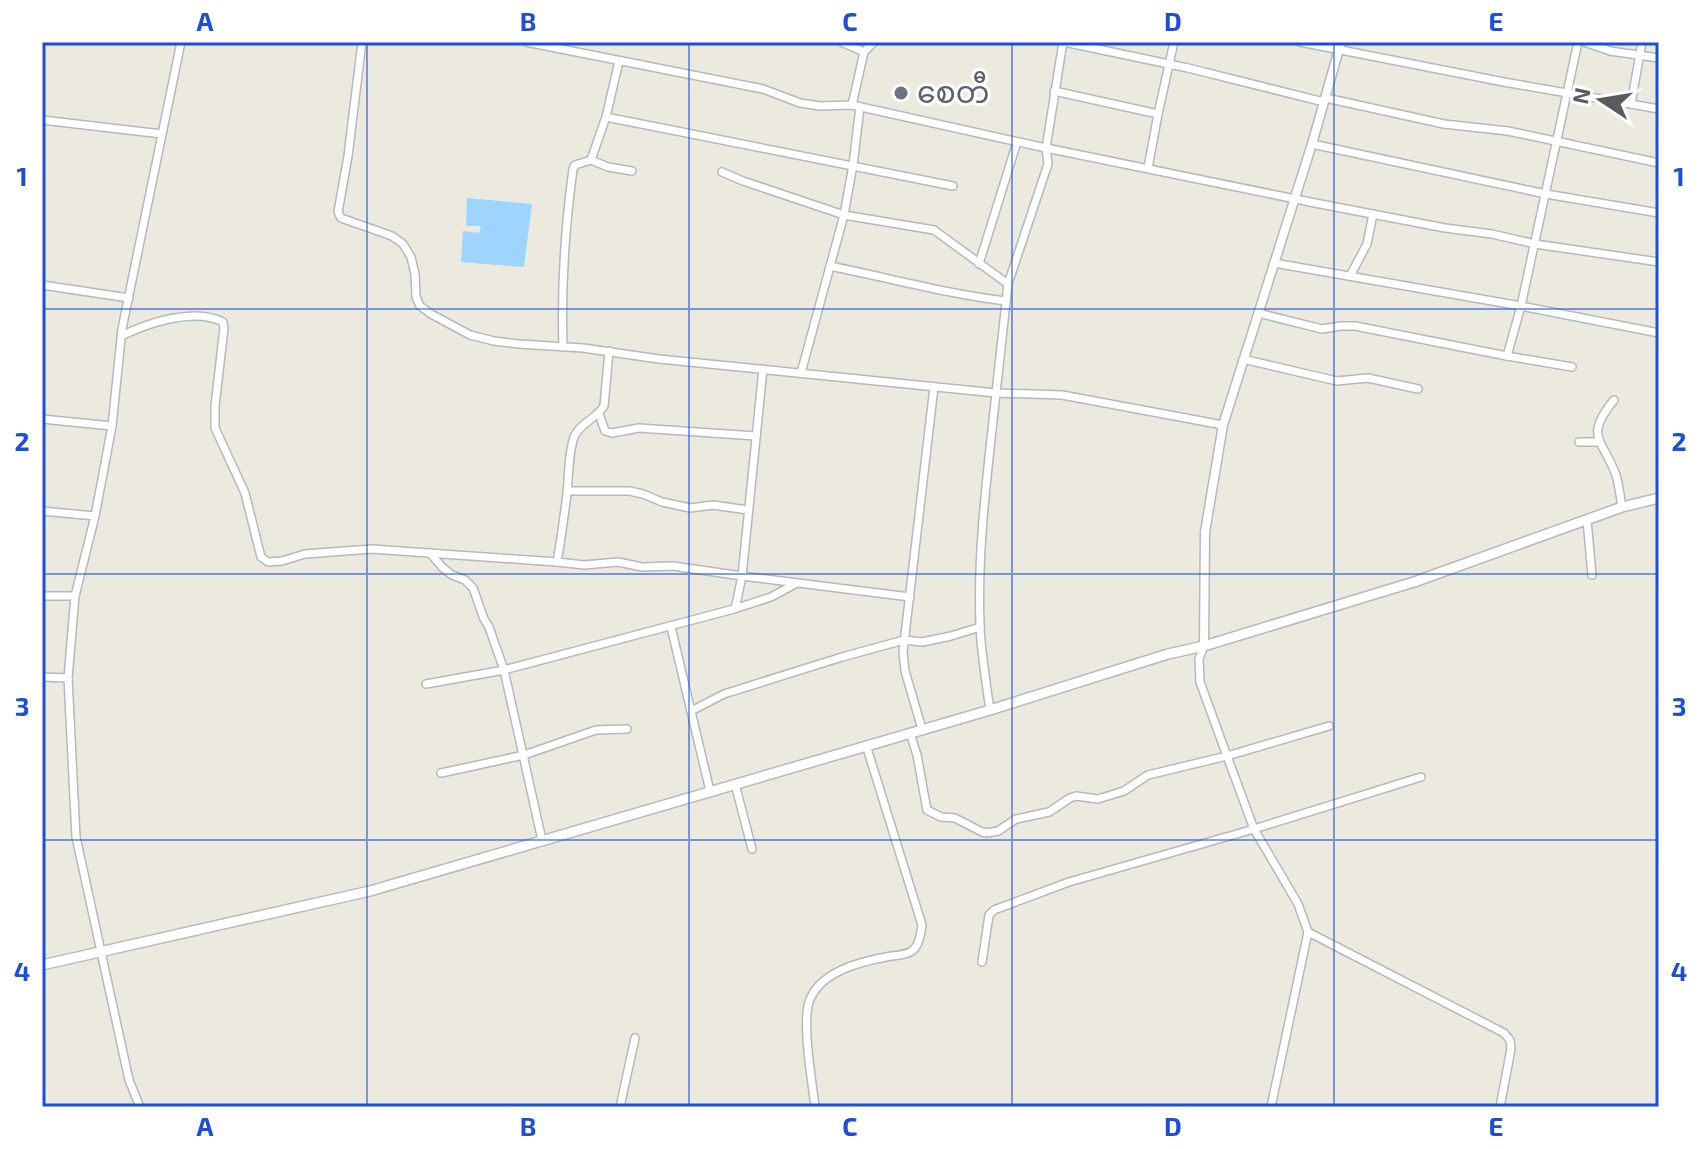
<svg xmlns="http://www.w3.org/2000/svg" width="1701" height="1149" font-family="'Exo 2','Noto Sans Myanmar',sans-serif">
<rect width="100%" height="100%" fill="#ece9df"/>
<path fill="#9cd5ff" d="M467,198L532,204L524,267L461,262L463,231L479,233L481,226H466Z"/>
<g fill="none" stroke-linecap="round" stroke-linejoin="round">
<defs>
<g id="minor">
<path d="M362,42L348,156L338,212L341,218L392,236L403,244L411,257L415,274L416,297L420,306L431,314L470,335L494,341L519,344L583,348L659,359L996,393L1008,284L1048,164L1046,148L1063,42"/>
<path d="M526,42L763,89L800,103L820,106L852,105L1046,148L1315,203L1445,228L1492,234L1535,244L1659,262"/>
<path d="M841,42L864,52"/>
<path d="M1064,42L1188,68L1324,102"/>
<path d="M1300,42L1504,82L1659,109"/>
<path d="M1584,42L1610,51L1659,58"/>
<path d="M1054,91L1158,114L1148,168"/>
<path d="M1326,98L1444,124L1508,131L1659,163"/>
<path d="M1631,104L1642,42"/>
<path d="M852,105L864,52L874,42"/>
<path d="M1158,114L1174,42"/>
<path d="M606,117L953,186"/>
<path d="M42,120L162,134"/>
<path d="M1312,144L1546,194L1659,213"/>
<path d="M591,160L606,117L619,61"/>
<path d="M722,172L743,181L844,215L934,230L1008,284"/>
<path d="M1274,263L1521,306L1659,333"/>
<path d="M979,264L1017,142"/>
<path d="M830,266C889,278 947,294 1006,301"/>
<path d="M1350,276L1367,244L1373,214"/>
<path d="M42,285L129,298"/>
<path d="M1258,313L1322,329L1341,326H1355L1507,356L1572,367"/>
<path d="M121,336C148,323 194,307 223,322L224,328L215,406V428L245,493L261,557L268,562L282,561L305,554L372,549L557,562"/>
<path d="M563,347C561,288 565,228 573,169L575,165L591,160L608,167L632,171"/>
<path d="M609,351L604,406C596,419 580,423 574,437C568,455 569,475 567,494C564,517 561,540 557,562L584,565L618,562L642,567L673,566L742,576L910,597"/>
<path d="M1507,356L1521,306L1578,42"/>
<path d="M1243,359L1337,381L1368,378L1418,389"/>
<path d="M801,373L844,215L853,165L860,107"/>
<path d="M1614,400C1584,437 1602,438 1616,475C1619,485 1620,496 1622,507"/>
<path d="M599,414L605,431L612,433L639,428L756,436"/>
<path d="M42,419L112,426"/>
<path d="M1579,442H1598"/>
<path d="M568,491H629L643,494L662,502L690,508L713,505L748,510"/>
<path d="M42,511L95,516"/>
<path d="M1587,520L1592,575"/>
<path d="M430,553L443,568L452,575L465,580L473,588L484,619L489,627L504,670L542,840"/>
<path d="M42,596H75"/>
<path d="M734,609L771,597L797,583"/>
<path d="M671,627L710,791"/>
<path d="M1204,646L1199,659L1200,682L1227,756L1254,829L1298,904L1308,932L1271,1107"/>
<path d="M42,677L68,678"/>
<path d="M426,684L504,670L734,609L736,605L742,576L763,369"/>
<path d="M990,710C986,682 981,653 980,625C977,548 988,470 996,393L1062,395L1223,425"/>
<path d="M691,711L724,694L842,657L904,640L922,642L951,636L980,627"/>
<path d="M922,729L905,671L903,652L934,387"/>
<path d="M910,733L917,755L927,810L941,817L955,818L982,832L987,833L998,831L1016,819L1049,812L1070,798L1076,796L1098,799L1124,791L1148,775L1227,756L1329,726"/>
<path d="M441,773L524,755L596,730L627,729"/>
<path d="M735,784L752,849"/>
<path d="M1308,932L1504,1033L1510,1040L1511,1049L1500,1107"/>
<path d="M982,962L989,915L994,910L1069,882L1254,829L1421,777"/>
<path d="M140,1107L129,1080L76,837L68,678L75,596L95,516L112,426L122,329L181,42"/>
<path d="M620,1107L635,1038"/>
<path d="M815,1107C812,1080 802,1026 809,1002C819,972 859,962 886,957C895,955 909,956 915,948C920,942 921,932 922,925L866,745"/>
</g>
<path id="tertiary" d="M1204,646L1205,532L1223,425L1312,144L1341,42"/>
<path id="secondary" d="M42,965L370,891L990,710L1168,654L1204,646L1414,582L1622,507L1659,498"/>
</defs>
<use href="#minor" stroke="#b5b8bd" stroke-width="10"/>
<use href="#tertiary" stroke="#b5b8bd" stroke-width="11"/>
<use href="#secondary" stroke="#b5b9bf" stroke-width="12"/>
<use href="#minor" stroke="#fff" stroke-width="7"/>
<use href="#tertiary" stroke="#fff" stroke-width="8"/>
<use href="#secondary" stroke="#fff" stroke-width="9"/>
</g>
<path fill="none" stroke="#1d4ed8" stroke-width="2" stroke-opacity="0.55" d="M367,42V1107M689,42V1107M1012,42V1107M1334,42V1107M42,309H1659M42,574H1659M42,840H1659"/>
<circle fill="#6b7280" stroke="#fff" stroke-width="3" cx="901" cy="93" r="8"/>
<g text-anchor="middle" stroke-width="6" stroke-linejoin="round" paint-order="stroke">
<g font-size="30" fill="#5b616d" stroke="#fff" text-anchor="start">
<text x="917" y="103">စေတီ</text>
</g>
</g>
<rect width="1701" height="1149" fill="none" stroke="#ffffff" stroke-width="88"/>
<g transform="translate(1601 100) rotate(282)" stroke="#ffffff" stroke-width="6" paint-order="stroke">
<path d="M0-6L14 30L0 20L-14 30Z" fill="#585c61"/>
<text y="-12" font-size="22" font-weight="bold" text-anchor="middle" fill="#585c61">N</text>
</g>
<rect x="44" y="44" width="1613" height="1061" fill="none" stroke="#1d4ed8" stroke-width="3"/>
<g font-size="26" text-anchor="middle" font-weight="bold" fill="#1d4ed8">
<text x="205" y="31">A</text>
<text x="528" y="31">B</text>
<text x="850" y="31">C</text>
<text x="1173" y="31">D</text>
<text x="1496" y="31">E</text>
<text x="22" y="186">1</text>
<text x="1679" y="186">1</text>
<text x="22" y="451">2</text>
<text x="1679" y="451">2</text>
<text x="22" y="716">3</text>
<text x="1679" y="716">3</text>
<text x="22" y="981">4</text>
<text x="1679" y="981">4</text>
<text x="205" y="1136">A</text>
<text x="528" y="1136">B</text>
<text x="850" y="1136">C</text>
<text x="1173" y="1136">D</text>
<text x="1496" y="1136">E</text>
</g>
</svg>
